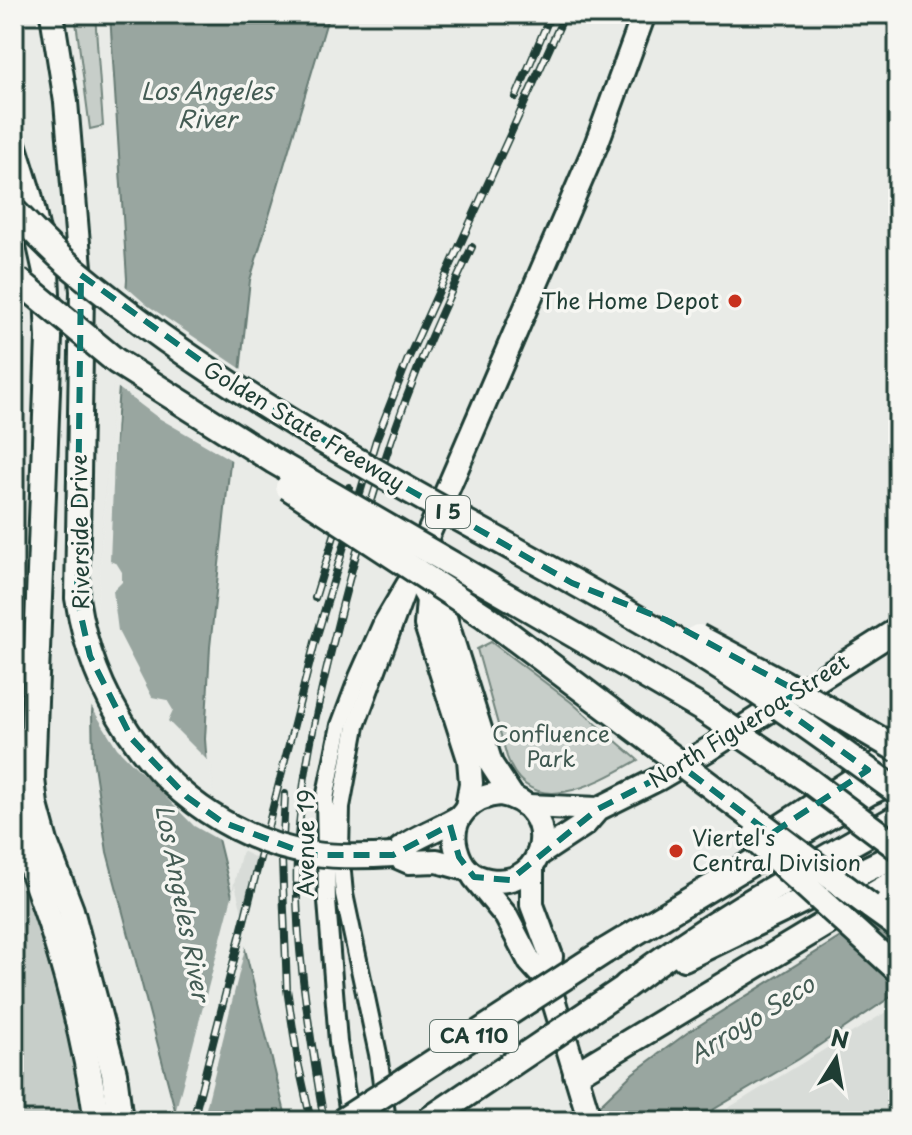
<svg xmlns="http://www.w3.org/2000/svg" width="912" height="1135" font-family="'Playpen Sans',sans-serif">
<rect width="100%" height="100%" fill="#e9ebe7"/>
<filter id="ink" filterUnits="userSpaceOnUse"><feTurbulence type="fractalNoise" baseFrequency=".0125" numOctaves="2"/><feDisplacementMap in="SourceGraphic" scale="16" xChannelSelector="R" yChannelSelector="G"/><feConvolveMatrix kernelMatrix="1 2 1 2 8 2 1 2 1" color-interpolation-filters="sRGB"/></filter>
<g filter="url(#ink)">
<g fill="#d8dcd8">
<path d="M242,851L262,861L199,1121H175Z"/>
<path d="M896,1006L898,1008V1121H707Z"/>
</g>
<g fill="#c7cec9" stroke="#73867e" stroke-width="2">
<path d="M75,14H95L103,126L90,129Z"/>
<path d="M491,642L571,702L638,760C599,782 530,823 507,757L477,649Z"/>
<path d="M14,853C43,941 70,1029 86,1121H14Z"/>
</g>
<g fill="#99a6a0" stroke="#687c75" stroke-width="2">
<path d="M110,14H329L250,280L210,647L205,739L210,806L287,1121H178L107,852L93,758L92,713L106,562L127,279Z"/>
<path d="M898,901V992L799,1059L694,1121H583L633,1073L687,1033Z"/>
</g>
<g fill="#e9ebe7">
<path d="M122,283L147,305L243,370L233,461L157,417L117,387L110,561L117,564L122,572V582L113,591L118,631L152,697L167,700L173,710L168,721L211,764L214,806L224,843L194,826L117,748L89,703Z"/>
<path d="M235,885L248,936L203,1121H173Z"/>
</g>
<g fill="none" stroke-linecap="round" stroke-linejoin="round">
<defs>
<g id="minor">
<path d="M350,1121L338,1042L327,901L325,799L340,725L358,677L382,623L412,572"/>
<path d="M387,1121L378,1054L344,894L340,850L341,807L356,726L405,595"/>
</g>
<g id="major">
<path d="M52,14L66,102L82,291L77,598C92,694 147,783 235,828"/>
<path d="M428,599L426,625L469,759L471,783L467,807"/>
<path d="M500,794C564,805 548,890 489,880C471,877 461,867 456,848C448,818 472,796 500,794Z"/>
<path d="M512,796L491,764L444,614L428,599L412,572L596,145L644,14"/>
<path d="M528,806L598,809"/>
<path d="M459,817C438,830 411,838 393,855L409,862L437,861L466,869"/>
<path d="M538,855L585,824L598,809L658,779L709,749L898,629"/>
<path d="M532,866V905L551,956L548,982L590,1121"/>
<path d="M474,877L506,916L530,962L548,982"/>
</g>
<g id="highway">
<path d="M14,147L29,195L46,272L49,338L32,779L35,805L45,842L71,910L114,1073L120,1121"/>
<path d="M14,804C22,850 41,891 54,934C73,995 88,1058 97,1121"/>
<path d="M767,836L886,759L898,747"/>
<path d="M870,906L898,926"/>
<path d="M605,951L868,793L898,779"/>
<path d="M684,958L898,854"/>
<path d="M626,986C713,919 803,871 898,817"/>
<path d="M576,1074L898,880"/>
</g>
</defs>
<use href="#minor" stroke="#1f3d34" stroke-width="22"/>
<use href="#major" stroke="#1f3d34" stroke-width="28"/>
<use href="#highway" stroke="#1f3d34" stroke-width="30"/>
<use href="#minor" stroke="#f6f6f2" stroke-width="16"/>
<use href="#major" stroke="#f6f6f2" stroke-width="22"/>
<use href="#highway" stroke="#f6f6f2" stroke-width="24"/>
<defs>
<g id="rail">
<path d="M516,97L551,14"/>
<path d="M315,598L349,487"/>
<path d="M285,794L282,860L287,989L298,1062L311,1121"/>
<path d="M193,1121L315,642L376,440L408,359L565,14"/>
<path d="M324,1121C310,1034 294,944 297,856C300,785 315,715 332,647C355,551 383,455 420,363C436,324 454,285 472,247"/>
</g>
</defs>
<use href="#rail" stroke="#1f3d34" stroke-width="8"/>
<use href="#rail" stroke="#f6f6f2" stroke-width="5" stroke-dasharray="15" stroke-linecap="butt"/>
<defs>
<path id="major-bridge" d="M235,828C289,856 334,859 393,855"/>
<g id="highway-bridge">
<path d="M14,211C34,231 53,252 75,270C259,424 484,525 688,648C761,692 829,742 898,792"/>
<path d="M18,280L116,361L274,461L704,710L808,780L898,848"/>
<path d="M288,487L485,616L870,906"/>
<path d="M698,637L782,682L898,750"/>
<path d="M753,838L898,970"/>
<path d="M342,1121L605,951"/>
<path d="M427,1121L623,989"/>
</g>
</defs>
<use href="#major-bridge" stroke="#1f3d34" stroke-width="28" stroke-linecap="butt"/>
<use href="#highway-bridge" stroke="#1f3d34" stroke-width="30" stroke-linecap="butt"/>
<use href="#major-bridge" stroke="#f6f6f2" stroke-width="22"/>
<use href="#highway-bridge" stroke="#f6f6f2" stroke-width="24"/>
</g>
</g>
<path fill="none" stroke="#0f766e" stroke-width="6" stroke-dasharray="16 10" stroke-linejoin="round" d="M81,275L250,396L406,488L572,583L666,620L799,692L778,705L868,770L771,834L681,766L598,809L510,880L474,877L459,857L450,825L393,855H310L222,822L187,797L132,739L90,656L77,598Z"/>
<g fill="#c8321e" stroke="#f6f6f2" stroke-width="3">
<circle cx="735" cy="301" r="8"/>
<circle cx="676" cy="851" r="8"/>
</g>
<g text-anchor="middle" stroke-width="7" stroke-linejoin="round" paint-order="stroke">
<g fill="#f6f6f2" stroke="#60746d" stroke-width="2">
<rect x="426" y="496" width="44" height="32" rx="6"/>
<rect x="430" y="1020" width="88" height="32" rx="6"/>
</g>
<g font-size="20" font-weight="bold" fill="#1f3d34">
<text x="448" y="519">I 5</text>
<text x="474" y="1043">CA 110</text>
</g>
<g font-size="22" fill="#1f3d34" stroke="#f6f6f2" text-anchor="end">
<text x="719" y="309">The Home Depot</text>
<text x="692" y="846" text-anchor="start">Viertel's<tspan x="692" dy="25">Central Division</tspan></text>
</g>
<g font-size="22" fill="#1f3d34" stroke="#f6f6f2">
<text transform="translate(304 426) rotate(31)" y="8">Golden State Freeway</text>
<text transform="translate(80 532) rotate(-91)" y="8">Riverside Drive</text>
<text transform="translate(749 721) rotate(-32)" y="8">North Figueroa Street</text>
<text transform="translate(306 843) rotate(-90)" y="8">Avenue 19</text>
</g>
<g font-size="22" fill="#415a52" stroke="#f6f6f2">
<text x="551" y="742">Confluence<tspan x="551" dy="25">Park</tspan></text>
</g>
<g font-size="24" font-style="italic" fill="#445c54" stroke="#f6f6f2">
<text x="207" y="100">Los Angeles<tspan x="207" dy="28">River</tspan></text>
<text transform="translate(182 903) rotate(79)" y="8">Los Angeles River</text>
<text transform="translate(752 1020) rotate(-32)" y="8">Arroyo Seco</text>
</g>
</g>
<rect width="912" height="1135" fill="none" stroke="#f6f6f2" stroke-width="48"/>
<rect x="24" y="24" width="864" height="1087" fill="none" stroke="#1f3d34" stroke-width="3" filter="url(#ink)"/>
<g transform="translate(836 1059) rotate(11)" stroke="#f6f6f2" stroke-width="6" paint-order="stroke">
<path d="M0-6L14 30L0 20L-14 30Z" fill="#1f3d34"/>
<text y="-12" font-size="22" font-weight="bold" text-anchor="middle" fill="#1f3d34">N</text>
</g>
</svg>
